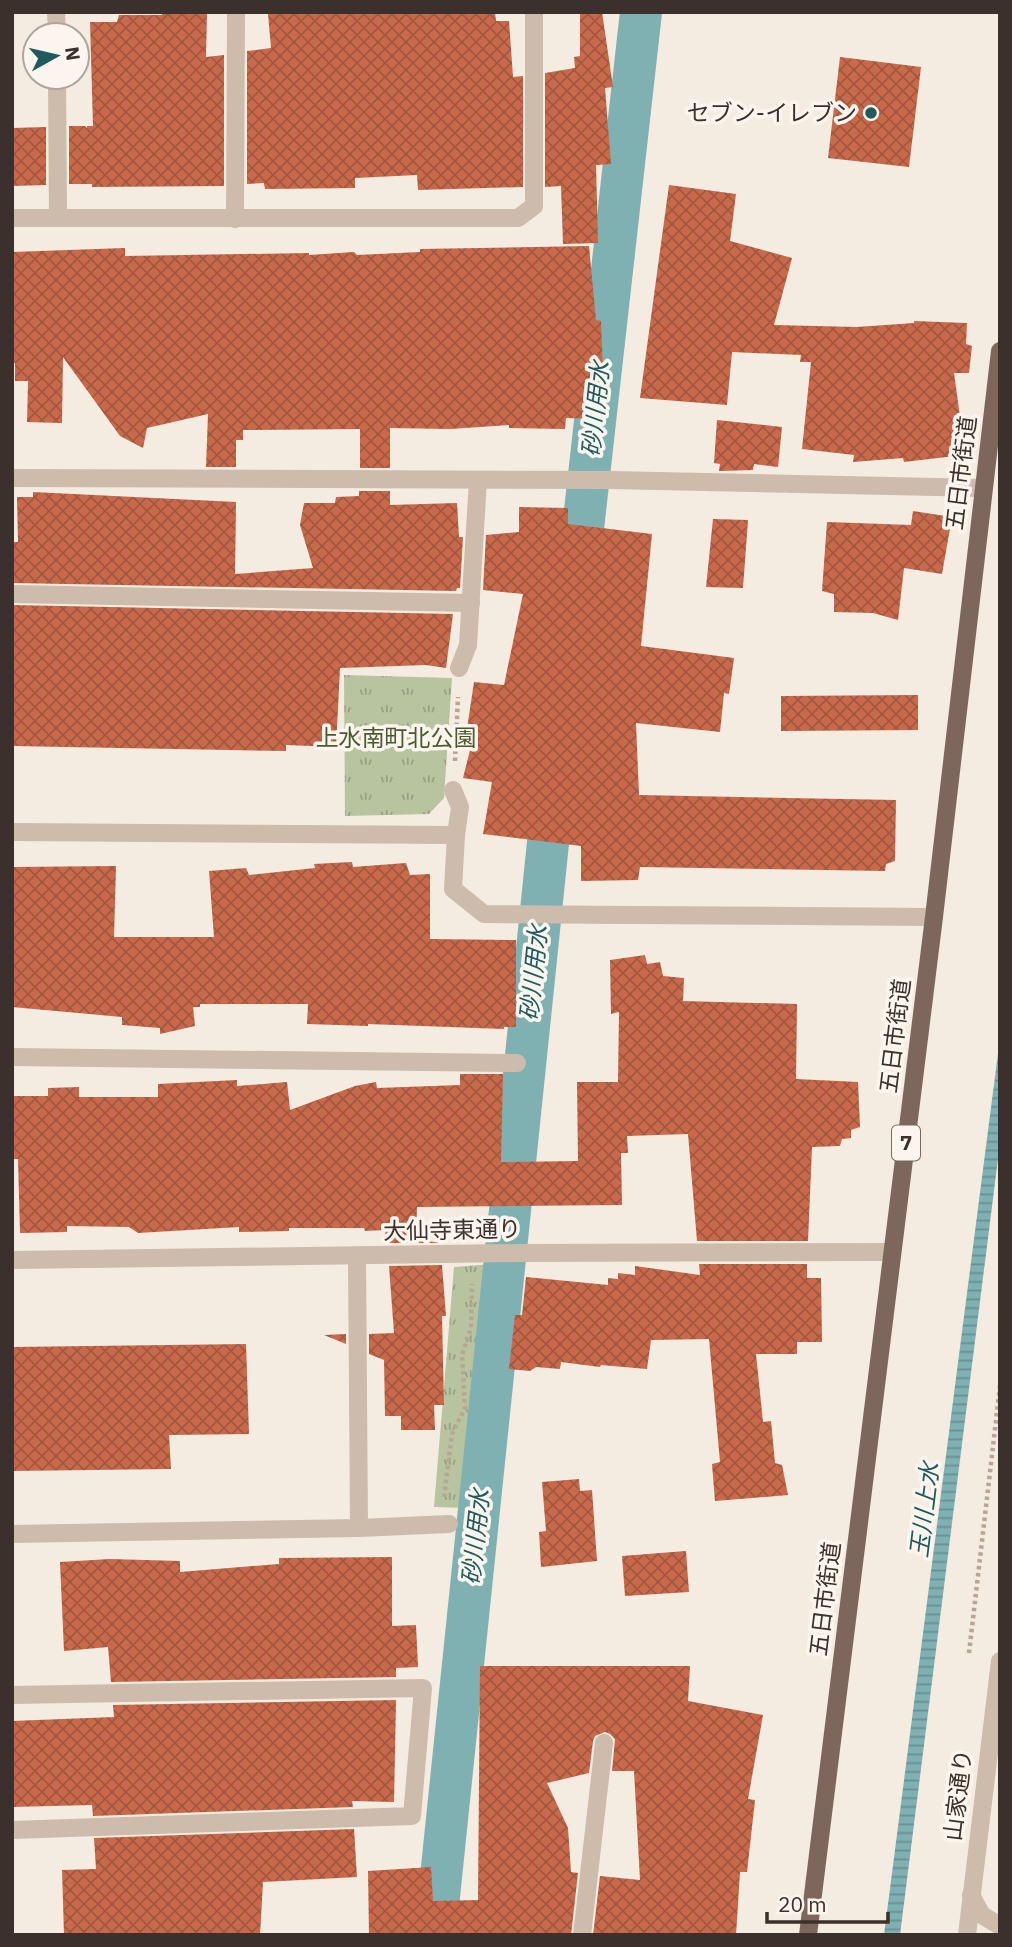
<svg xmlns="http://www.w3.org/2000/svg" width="1012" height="1947" font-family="'IBM Plex Sans','Noto Sans JP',sans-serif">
<defs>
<pattern id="grass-tufts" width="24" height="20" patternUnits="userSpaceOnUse" patternTransform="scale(1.75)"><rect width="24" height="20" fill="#b8c4a0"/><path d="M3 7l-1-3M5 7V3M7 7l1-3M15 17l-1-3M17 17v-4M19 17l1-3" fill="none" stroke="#97a083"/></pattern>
<pattern id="water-rules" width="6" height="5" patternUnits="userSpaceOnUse" patternTransform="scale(1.75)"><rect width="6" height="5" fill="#7fb0b2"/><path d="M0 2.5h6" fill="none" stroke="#699091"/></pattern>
<pattern id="building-cross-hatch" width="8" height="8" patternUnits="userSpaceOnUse" patternTransform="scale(1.75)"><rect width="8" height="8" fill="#c8694b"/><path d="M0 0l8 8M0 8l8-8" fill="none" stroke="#a4573f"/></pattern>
</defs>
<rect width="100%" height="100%" fill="#f4ebe1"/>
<g fill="url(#grass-tufts)">
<path d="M344,675L452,678L444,798L429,814L345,816Z"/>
<path d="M492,1264L466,1508L434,1507L454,1267Z"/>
</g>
<path fill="url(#water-rules)" d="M1000,1038V1143L900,1935H884Z"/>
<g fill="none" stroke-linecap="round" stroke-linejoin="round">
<g stroke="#7fb0b2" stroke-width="42">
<path d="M577,582L641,12"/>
<path d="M435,1935L554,785"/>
</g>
</g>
<g fill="url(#building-cross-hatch)">
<path d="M162,12H207L206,57L224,55V186L92,187V184H69V126H85L87,128V126H93L90,22H117L119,15H162Z"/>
<path d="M285,12H495L496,21H509L513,77L523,76V187L418,190L417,175L355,178V188L265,189L264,183L247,184V51L271,48L268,14Z"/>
<path d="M580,12H602L613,87L605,88L611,164L596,165L598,243L563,244L561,186L545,187V73L575,68L574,57L580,56Z"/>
<path d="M840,57L921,67L909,167L828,158Z"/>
<path d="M46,127V185L12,186V128Z"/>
<path d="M669,185L736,194L730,241L792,258L774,325L857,327L914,323V321L967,323L966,344L972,346L969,373H954L963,438L954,442L955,456L904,462L903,458L853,462L854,455L802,449L811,362H800L801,355L732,352L727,405L640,398Z"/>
<path d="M589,246L596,320L601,321L605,419L566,418L565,429L509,428V425L450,429L390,428V468H360V429L243,430V440H236V467H206L208,414L147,428L143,448L120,436L63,357L62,423L27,422L28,381H15V363H12V252L125,248V256L309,253V255L354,252L357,255L420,252V249Z"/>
<path d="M717,420L782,427L778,467L754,464L753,470L719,471L720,464L714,463Z"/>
<path d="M359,491H390V505L457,503L459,537H463L460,588H457L456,591L12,583V542H18L17,497H33V492L236,502L235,574L313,568L300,525L304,503H335L336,497L359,496Z"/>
<path d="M519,507L568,508V524L652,534L641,646L734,658L729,694L724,693L720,732L636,723L639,795L896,800L895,861L886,864L885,871L640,867L638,880L581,881V846L483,834L492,782L463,778L472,742H465L474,682L504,685L523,594L483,590L486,535L519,532Z"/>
<path d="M913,511L952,517L942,574L904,568L898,620L873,613L834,612V594L822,591L827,522L911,525Z"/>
<path d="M713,519L748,520L743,588L706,587Z"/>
<path d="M12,605L453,614L446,668L426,665L340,668L336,747L286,745V751L12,746Z"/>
<path d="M918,695V730L781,731V696Z"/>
<path d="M352,862L353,867L406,863L410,875L430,874V939L516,940V1027H504V1029L368,1024V1026L307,1024L308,1004H200V1007H193L195,1026L160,1034V1028L122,1025V1017L12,1007L13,867L116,866L114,937H214L209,871L246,868L249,875L315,868L314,864Z"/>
<path d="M645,955L647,964L660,962L663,976L684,978L683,1001L797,1004L796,1079L858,1082L860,1127L851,1130V1138L842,1139L840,1146L812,1147L808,1241H697L688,1134L627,1136L628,1153H621L622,1205L417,1207L416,1239L440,1243H387L385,1230L365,1231L364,1228H289V1231L239,1232V1227L138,1233L129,1227L67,1226V1232L20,1233L18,1159H12V1096H48V1088L79,1087V1097H158V1084L237,1080V1086L287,1082L290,1110L355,1086L376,1082L377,1088L460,1085V1074H503L501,1162L578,1161L577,1082H618L619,1012L611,1014L610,960Z"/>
<path d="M699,1264H807V1278H821L822,1342H797V1354H756L763,1422L771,1421L775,1463L782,1465L788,1495L715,1501L712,1464L720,1462L709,1339L651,1340L647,1369L601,1365L600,1367L561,1362L560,1369L536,1367L530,1371L509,1369L515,1315H522L526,1277L608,1285V1278L618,1279V1273L635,1275V1266L700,1275Z"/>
<path d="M442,1265L446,1316H442L444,1405H434L435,1430H401V1416H385L384,1360L369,1354V1334L394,1333L389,1266Z"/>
<path d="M346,1334V1344L324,1335Z"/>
<path d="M246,1344L249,1434L169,1435L171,1469L12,1471V1347Z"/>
<path d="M579,1479L580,1491L592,1490L597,1561L541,1567L539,1532L546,1531L542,1482Z"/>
<path d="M686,1551L689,1592L625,1596L622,1556Z"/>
<path d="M392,1557V1626L416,1625L418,1667L396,1668V1677L111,1682L108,1647L64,1651L60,1562L110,1559L180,1561V1572L279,1564V1558Z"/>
<path d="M480,1666H690L688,1701L763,1715L748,1799L755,1800L747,1872H740L736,1935H593L600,1876L640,1880L634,1771H612L615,1739L610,1734L605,1732L595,1736L593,1741L589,1773L547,1783L568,1828L571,1872L578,1873L571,1935H369L368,1871L431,1867L433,1901L478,1900Z"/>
<path d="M396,1700L394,1802L352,1801L353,1807L93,1816L92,1805L12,1807V1721L114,1717L113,1705Z"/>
<path d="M354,1829L357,1877L263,1882L260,1935H64L62,1870L96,1869L94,1838Z"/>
</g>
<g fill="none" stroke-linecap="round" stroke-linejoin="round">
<g stroke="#b9a596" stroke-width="4.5" stroke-dasharray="3.5 3.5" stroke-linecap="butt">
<path d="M455,761L458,697"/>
<path d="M444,1497L452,1434L465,1408L462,1355L471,1328L472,1284"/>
<path d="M969,1653L1000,1386"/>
</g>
<g stroke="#cdbbac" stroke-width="18">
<path d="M56,12L57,35"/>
<path d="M57,77L58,218"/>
<path d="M12,218H518L534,206V12"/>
<path d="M235,219L236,12"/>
<path d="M12,478L611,480L983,488"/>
<path d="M12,594L471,603"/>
<path d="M459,668L468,645L478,480"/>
<path d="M453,790L460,807L456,835"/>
<path d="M12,832L456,835L453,889L484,914L934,917"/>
<path d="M12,1057L517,1063"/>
<path d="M12,1260L518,1253L892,1252"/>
<path d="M359,1528L449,1524"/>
<path d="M12,1534L359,1528L357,1256"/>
<path d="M12,1695L423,1688L412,1816L12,1830"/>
<path d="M971,1895L982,1915L1000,1926"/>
<path d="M582,1935L604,1743"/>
<path d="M967,1935L1000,1661"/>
</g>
<path stroke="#7d675c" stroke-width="18" d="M808,1935L934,917L1000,351"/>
</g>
<circle fill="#1f5a5e" stroke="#fbf5ee" stroke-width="2.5" cx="871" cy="113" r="7"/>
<g text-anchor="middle" stroke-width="7" stroke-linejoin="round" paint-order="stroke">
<rect fill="#fbf5ee" stroke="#756b66" stroke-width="2" x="892" y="1125.5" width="28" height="35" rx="5"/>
<g font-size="21" font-weight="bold" fill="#3b302b">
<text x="906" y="1150">7</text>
</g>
<g font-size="23" fill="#3b302b" stroke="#fbf5ee" text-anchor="end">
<text x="857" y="121">セブン-イレブン</text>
</g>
<g font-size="23" fill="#3b302b" stroke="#fbf5ee">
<text transform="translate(961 473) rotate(-83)" y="8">五日市街道</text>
<text transform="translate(895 1036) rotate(-83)" y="8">五日市街道</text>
<text transform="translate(452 1230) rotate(-1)" y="8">大仙寺東通り</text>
<text transform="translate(825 1599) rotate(-83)" y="8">五日市街道</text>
<text transform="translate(958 1795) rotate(-83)" y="8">山家通り</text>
</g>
<g font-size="23" fill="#4a5a2e" stroke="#fbf5ee">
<text x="396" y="746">上水南町北公園</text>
</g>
<g font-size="24" font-style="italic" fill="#1f5a5e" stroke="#fbf5ee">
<text transform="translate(596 409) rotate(-84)" y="8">砂川用水</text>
<text transform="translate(534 973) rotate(-84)" y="8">砂川用水</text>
<text transform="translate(925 1510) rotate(-83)" y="8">玉川上水</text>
<text transform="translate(476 1537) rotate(-84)" y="8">砂川用水</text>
</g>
</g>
<rect width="1012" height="1947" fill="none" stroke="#3b302b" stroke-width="28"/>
<g transform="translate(56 56) rotate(82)"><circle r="33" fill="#fbf5ee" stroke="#aea6a0" stroke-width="2"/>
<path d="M0-5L12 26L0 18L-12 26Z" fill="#1f5a5e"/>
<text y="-10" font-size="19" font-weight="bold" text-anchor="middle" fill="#3b302b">N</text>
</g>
<path d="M767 1912v10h121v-10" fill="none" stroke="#3b302b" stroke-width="3.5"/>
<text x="778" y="1912" font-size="21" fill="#3b302b" stroke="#fbf5ee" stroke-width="5" paint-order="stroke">20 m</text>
</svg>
